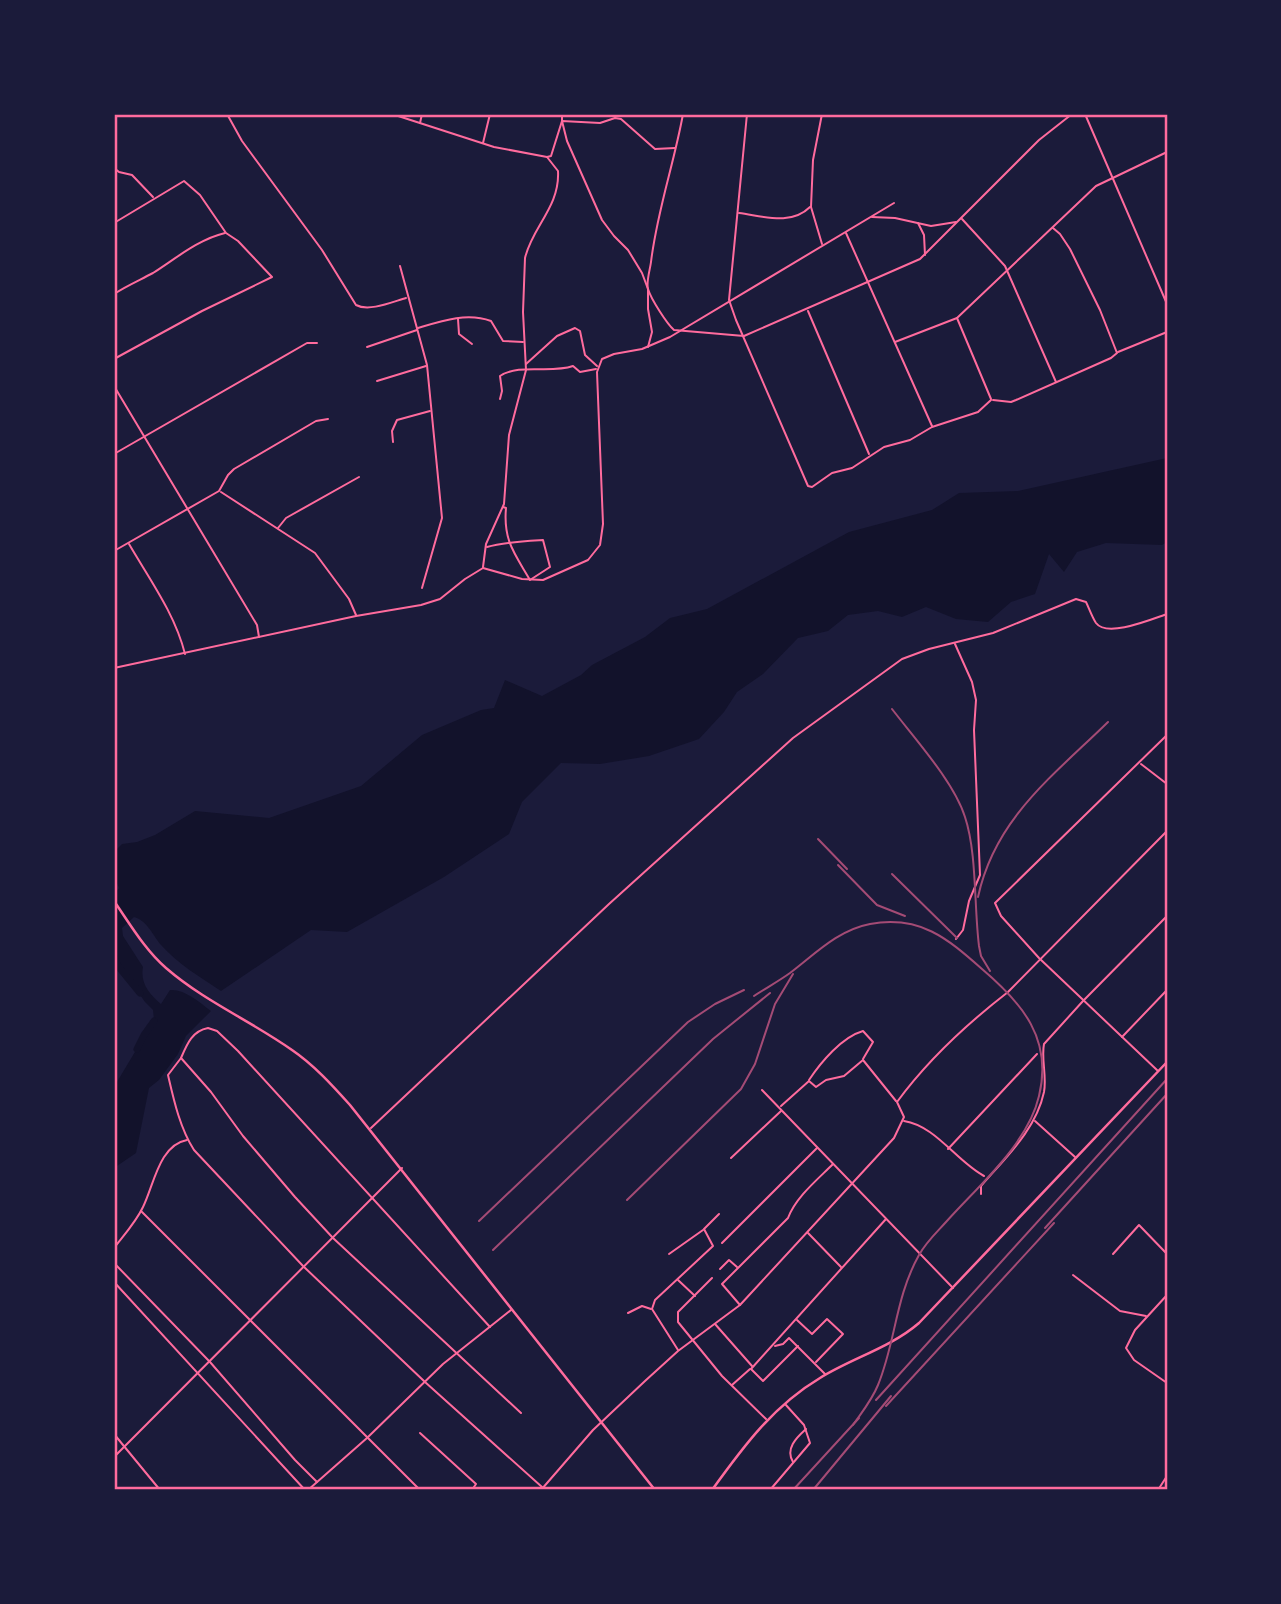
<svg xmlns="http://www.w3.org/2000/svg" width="1281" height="1604" font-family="'Fira Sans Condensed',sans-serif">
<rect width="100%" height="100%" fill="#1b1b3a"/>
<path fill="#12122b" d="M1167,458V542L1162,545L1106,543L1077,552L1064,572L1049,554L1035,594L1011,602L988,622L956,619L926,607L902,617L878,611L848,615L828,631L798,638L763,674L737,692L724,712L699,739L649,756L600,764L561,763L522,802L509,834L444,877L347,932L311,930L221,991C200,977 178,964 161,945C153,936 147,920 134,917L122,928L123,936L143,967C140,983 149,994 161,1004L170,990C185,989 199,1002 211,1011L186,1036L178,1054L159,1080L149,1088L136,1153L114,1168V1087L154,1020L153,1010L145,1002L114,957V895L119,888L114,876V852L122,844L137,842L155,835L195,811L269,818L361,786L422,735L481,710L494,708L505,680L542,696L581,675L592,665L645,637L670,618L707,609L849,532L932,510L959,493L1018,491Z"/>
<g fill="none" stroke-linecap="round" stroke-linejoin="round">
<g stroke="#12122b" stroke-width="7">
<path d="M114,957L118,966L140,993"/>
<path d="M137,1049L144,1035L154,1021"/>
</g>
<g stroke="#ff6b9d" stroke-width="2">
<path d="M227,114L242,141L322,250L356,305C369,312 392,302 406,298"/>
<path d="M392,114L494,147L547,157L551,156L562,121V114"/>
<path d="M683,114C674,164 657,211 651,262C650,270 646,282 648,289C651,299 667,324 674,330L744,336L920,259L1039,140L1072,114"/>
<path d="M747,114L729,300L736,320L808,486L812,487L832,473L852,468L884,447L910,440L932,427L978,412L991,400"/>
<path d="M822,114L813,160L811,207L822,244"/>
<path d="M1085,114L1167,304"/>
<path d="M420,123L422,114"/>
<path d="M483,143L490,114"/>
<path d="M114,168L119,172L132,175L153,197"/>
<path d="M739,213C763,216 791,226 810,207"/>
<path d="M872,217L895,218L931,226L956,222"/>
<path d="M962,219L1005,266L1056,382"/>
<path d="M114,223L184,181L200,195L226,233L238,241L272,277L202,311L114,359"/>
<path d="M918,223L924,235L925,255"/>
<path d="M846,233L932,426"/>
<path d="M400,266L427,365L442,518L422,588"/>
<path d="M114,294C126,286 140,280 153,273C175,259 199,239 225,233"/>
<path d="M808,311L869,454"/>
<path d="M957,318L991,399"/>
<path d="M458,319L459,334L472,344"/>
<path d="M418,328C441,321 467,312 491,321L503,341L523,342"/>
<path d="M895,342L957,318L1096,186L1167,152"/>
<path d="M367,347L417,330"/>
<path d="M648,347L652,332L648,309V289L642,273L628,250L614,236L602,220L567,141L562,121L600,123L615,118L621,119L655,149L675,148"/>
<path d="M1118,352L1167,332"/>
<path d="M526,364L557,336L575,328L580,331L585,355L597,366"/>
<path d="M377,381L426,366"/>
<path d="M114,386L257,625L259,637"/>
<path d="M500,399L502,391L500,376C520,363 550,374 573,366L580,372L596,369"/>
<path d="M993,400L1011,402L1016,400L1111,358L1117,353L1100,310L1070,249L1060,234L1053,228"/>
<path d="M393,442L392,431L397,420L430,411"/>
<path d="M114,454L307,343H317"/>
<path d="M221,492L315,553L349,599L356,615"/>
<path d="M278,528L286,518L359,477"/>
<path d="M129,544C150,580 175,614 185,654"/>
<path d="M487,547C503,542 526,541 543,540L550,567L530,580C515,554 503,541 506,508L503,507"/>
<path d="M114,551L219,491L228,475L234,469L316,421L328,419"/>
<path d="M483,567L486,544L504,504L509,435L526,370L523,312L525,258C532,227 560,207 558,171L547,157"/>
<path d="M483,568L522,579L543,580L588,560L600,545L603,524L597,372L602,359L614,354L642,349L670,337L894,203"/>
<path d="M955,644L972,682L976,700L974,730L980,875L969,901L963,930L956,939"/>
<path d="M114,658L116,667"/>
<path d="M114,668L356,616L421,605L440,599L465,579L483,568"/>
<path d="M1141,764L1167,784"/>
<path d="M1122,1037L1167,990"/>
<path d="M181,1058L168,1075C174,1101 180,1128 194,1150L303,1266L425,1382L542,1487"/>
<path d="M1158,1071L1039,958L1001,916L995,903L1167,735"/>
<path d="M809,1080C821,1062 842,1037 863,1031L873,1042L863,1059"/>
<path d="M762,1090L953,1288"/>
<path d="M781,1106L809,1081L816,1087L826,1080L844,1076L863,1060L896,1101"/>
<path d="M904,1121C936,1126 956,1161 984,1176"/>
<path d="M1035,1121L1075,1157"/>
<path d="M371,1128L609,904L793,738L902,659L929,649L993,633L1076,599L1086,602C1089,608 1092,617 1096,623C1107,638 1152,619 1167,614"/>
<path d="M948,1149L1037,1054"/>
<path d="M731,1158L781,1111"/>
<path d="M981,1194V1186C1005,1158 1036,1130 1044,1092C1047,1076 1041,1059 1044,1044L1083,1001L1167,916"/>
<path d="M141,1211L420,1490"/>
<path d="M808,1233L841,1267"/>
<path d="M722,1243L817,1148"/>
<path d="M114,1248C124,1235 136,1222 143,1207C154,1185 159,1145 187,1140"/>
<path d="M669,1254L703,1230"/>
<path d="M1113,1254L1139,1225L1167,1254"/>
<path d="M114,1263L210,1362L295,1460L317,1482"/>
<path d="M720,1269L729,1260L737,1267"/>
<path d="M1073,1275L1120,1311L1146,1316"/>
<path d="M712,1278L678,1312V1322L722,1376L766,1419"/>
<path d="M678,1280L695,1296"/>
<path d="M114,1282L305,1490"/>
<path d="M1167,1295L1135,1330L1126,1348L1134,1360L1167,1383"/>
<path d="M740,1305L722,1284L788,1218C796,1197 817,1180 833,1164"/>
<path d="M628,1313L642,1306L651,1309"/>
<path d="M797,1320L812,1334L827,1319L843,1334L816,1362"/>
<path d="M715,1324L752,1366"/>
<path d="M490,1327L238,1051L217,1031L208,1028C192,1031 187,1044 181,1058L211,1092L243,1136L295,1197L333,1238L521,1413"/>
<path d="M775,1346L783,1344L789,1338L825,1374"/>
<path d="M798,1346L763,1381L751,1369L886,1219"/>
<path d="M678,1350L652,1309L655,1300L713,1246L704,1229L719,1214"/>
<path d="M732,1385L750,1369"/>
<path d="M420,1433L476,1484L472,1490"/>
<path d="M114,1434L160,1490"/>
<path d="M114,1457L402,1168"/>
<path d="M793,1462C785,1449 796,1438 806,1429"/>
<path d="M308,1490L367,1438L443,1364L511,1310"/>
<path d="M541,1490L593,1430L645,1381L678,1351L740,1305L894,1138L904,1117L897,1102C927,1061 968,1023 1008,992L1167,831"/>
<path d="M770,1490L810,1443L804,1425L785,1404"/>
<path d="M1158,1490L1167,1476"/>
</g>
<g stroke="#ff6b9d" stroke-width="2.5">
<path d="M114,901C130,924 145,950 166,968C204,1001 251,1021 292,1050C314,1065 332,1085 350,1105L655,1490"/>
<path d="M712,1490C743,1447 773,1406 820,1378C852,1358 890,1348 919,1323L1167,1062"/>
</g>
<g stroke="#a44b75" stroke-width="2">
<path d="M892,709C915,739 954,782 965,817C977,853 974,907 979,946L981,956L990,971"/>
<path d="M818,839L847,869"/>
<path d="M838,865L877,905L905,916"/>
<path d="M892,874L957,938"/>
<path d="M978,897C995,818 1054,775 1108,722"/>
<path d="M754,996C766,988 779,981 790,973C815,954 838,930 870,924C920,915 947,938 982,969C1022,1003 1053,1039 1039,1096C1028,1144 978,1186 946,1222C937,1232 926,1242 919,1255C895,1298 896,1341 878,1385C872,1400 862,1412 853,1425"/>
<path d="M627,1200L741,1089L755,1064L775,1004L793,974"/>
<path d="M479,1221L688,1022L715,1004L744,990"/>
<path d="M1045,1228L1167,1094"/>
<path d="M493,1250L713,1039L770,993"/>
<path d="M876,1400L1167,1079"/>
<path d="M886,1406L1054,1223"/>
<path d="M793,1490L859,1418"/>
<path d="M813,1490L891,1396"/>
</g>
</g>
<rect width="1281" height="1604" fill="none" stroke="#1b1b3a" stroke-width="231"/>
<rect x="116" y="116" width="1050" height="1372" fill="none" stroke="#ff6b9d" stroke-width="2.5"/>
</svg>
